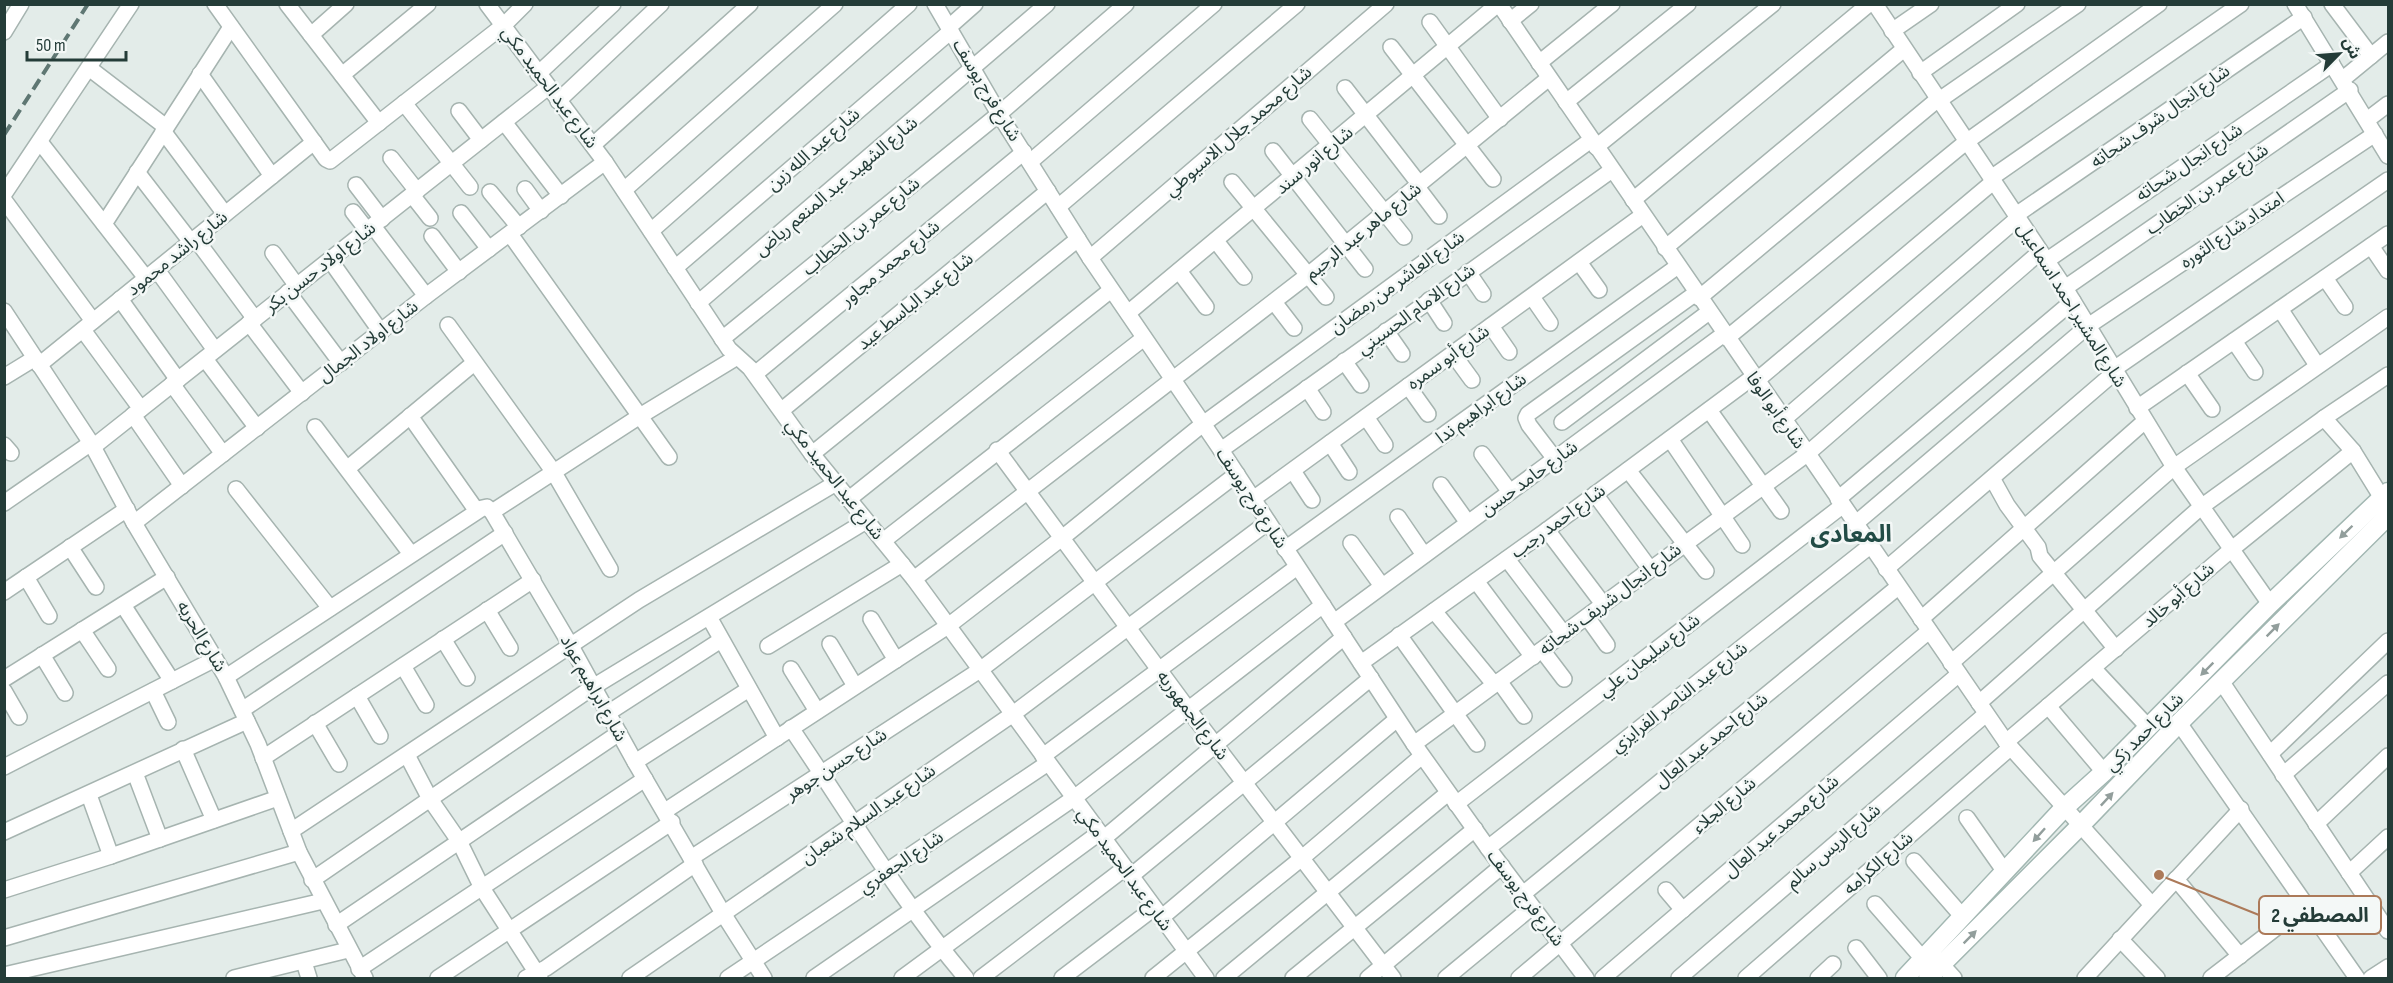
<svg xmlns="http://www.w3.org/2000/svg" width="2393" height="983" font-family="'Sofia Sans Condensed','Noto Sans Arabic',sans-serif">
<rect width="100%" height="100%" fill="#e3ece9"/>
<g fill="none" stroke-linecap="round" stroke-linejoin="round">
<defs>
<g id="street">
<path d="M215,4L326,159L330,161L504,25L525,4"/>
<path d="M287,4L379,123"/>
<path d="M487,4L605,162L729,349L750,368L812,454L914,579L1206,978"/>
<path d="M935,4L999,114L1090,258L1221,450L1414,744L1488,848L1586,978"/>
<path d="M1499,4L2006,742L2152,905"/>
<path d="M1875,4L2065,288L2174,467L2270,604"/>
<path d="M2295,4L2388,156"/>
<path d="M2332,4L2371,56"/>
<path d="M1510,21L1531,4"/>
<path d="M1430,22L1500,119"/>
<path d="M949,27L975,4"/>
<path d="M1892,31L1931,4"/>
<path d="M4,32L21,4"/>
<path d="M311,35L346,4"/>
<path d="M1391,47L1493,179"/>
<path d="M1539,63L1612,4"/>
<path d="M89,68L166,127"/>
<path d="M1920,73L2017,4"/>
<path d="M200,74L272,176"/>
<path d="M538,74L613,4"/>
<path d="M342,75L428,4"/>
<path d="M2343,79L2388,42"/>
<path d="M1345,88L1420,185"/>
<path d="M558,101L661,4"/>
<path d="M1938,101L2078,4"/>
<path d="M1566,102L1688,4"/>
<path d="M404,103L470,187"/>
<path d="M459,111L481,140"/>
<path d="M1310,119L1404,237"/>
<path d="M2367,120L2388,104"/>
<path d="M504,122L561,196"/>
<path d="M163,131L225,214"/>
<path d="M40,142L146,278"/>
<path d="M593,145L750,4"/>
<path d="M1596,147L1773,4"/>
<path d="M1273,151L1365,269"/>
<path d="M391,158L417,191"/>
<path d="M1030,162L1214,4"/>
<path d="M137,172L191,242"/>
<path d="M1991,178L2241,4"/>
<path d="M1232,182L1326,297"/>
<path d="M356,185L382,219"/>
<path d="M1417,187L1439,216"/>
<path d="M525,189L541,211"/>
<path d="M624,190L835,4"/>
<path d="M490,192L519,227"/>
<path d="M4,194L131,4"/>
<path d="M412,195L430,218"/>
<path d="M4,200L93,321"/>
<path d="M1633,200L1869,4"/>
<path d="M1058,207L1297,4"/>
<path d="M353,212L367,230"/>
<path d="M461,213L489,249"/>
<path d="M2016,215L2304,17"/>
<path d="M104,224L231,27"/>
<path d="M373,226L426,296"/>
<path d="M651,231L909,4"/>
<path d="M510,234L669,457"/>
<path d="M432,236L459,272"/>
<path d="M195,238L255,319"/>
<path d="M1216,241L1244,277"/>
<path d="M2371,246L2388,271"/>
<path d="M1665,248L1904,49"/>
<path d="M273,253L297,286"/>
<path d="M1090,258L1386,4"/>
<path d="M330,260L381,332"/>
<path d="M2046,261L2332,64"/>
<path d="M1579,262L1599,290"/>
<path d="M675,268L951,31"/>
<path d="M157,270L215,350"/>
<path d="M1179,271L1206,307"/>
<path d="M1468,272L1483,294"/>
<path d="M2325,278L2345,307"/>
<path d="M2065,288L2350,90"/>
<path d="M288,292L341,363"/>
<path d="M1532,297L1550,323"/>
<path d="M1699,298L1937,100"/>
<path d="M120,299L178,380"/>
<path d="M1429,300L1444,323"/>
<path d="M1274,302L1294,328"/>
<path d="M698,303L1047,4"/>
<path d="M2280,309L2317,365"/>
<path d="M4,311L91,443L134,523L226,677L258,744L299,852L365,978"/>
<path d="M1128,313L1498,4"/>
<path d="M249,323L302,393"/>
<path d="M448,325L553,471L610,569"/>
<path d="M1491,326L1509,352"/>
<path d="M83,330L141,409"/>
<path d="M1386,331L1402,354"/>
<path d="M1727,338L1966,142L2159,4"/>
<path d="M722,339L999,114L1126,4"/>
<path d="M2234,341L2255,372"/>
<path d="M1453,354L1472,380"/>
<path d="M205,359L257,428"/>
<path d="M1344,361L1361,385"/>
<path d="M39,365L314,142"/>
<path d="M2114,369L2388,180"/>
<path d="M2187,373L2212,409"/>
<path d="M755,374L1024,152"/>
<path d="M4,377L35,358"/>
<path d="M1756,381L1993,182"/>
<path d="M172,384L223,454"/>
<path d="M1408,386L1428,414"/>
<path d="M1307,388L1323,412"/>
<path d="M2137,408L2388,234"/>
<path d="M782,410L1048,191"/>
<path d="M1709,410L1781,511"/>
<path d="M133,415L182,486"/>
<path d="M410,416L474,507L478,509L487,507L492,512L571,646L635,762L724,915L764,978"/>
<path d="M1366,417L1385,445"/>
<path d="M2324,418L2353,451L2382,498L2388,505"/>
<path d="M1783,420L2018,218"/>
<path d="M1562,422L1709,312"/>
<path d="M315,427L411,554"/>
<path d="M1670,439L1742,545"/>
<path d="M1330,443L1349,472"/>
<path d="M4,445L11,453"/>
<path d="M93,447L548,87"/>
<path d="M997,450L1188,709L1393,978"/>
<path d="M1221,450L1612,170"/>
<path d="M812,454L1078,239"/>
<path d="M1482,454L1510,492"/>
<path d="M1555,459L1529,425L1526,418L1528,414L1696,293"/>
<path d="M348,468L474,363"/>
<path d="M1628,470L1706,571"/>
<path d="M1293,471L1312,500"/>
<path d="M1992,478L2007,505L2038,547L2040,556L2116,649"/>
<path d="M1441,485L1468,523"/>
<path d="M236,489L330,608"/>
<path d="M1595,494L1650,569"/>
<path d="M849,499L1111,290"/>
<path d="M1253,499L1643,215"/>
<path d="M1838,499L2073,301"/>
<path d="M4,503L91,443"/>
<path d="M492,512L640,416L737,357"/>
<path d="M1398,517L1424,555"/>
<path d="M134,523L426,296L605,162"/>
<path d="M1855,524L2088,326L2375,134"/>
<path d="M1547,530L1603,604"/>
<path d="M883,541L1144,338"/>
<path d="M1351,543L1382,586"/>
<path d="M70,547L96,587"/>
<path d="M1285,549L1678,266"/>
<path d="M1507,559L1564,634"/>
<path d="M1886,569L2115,372"/>
<path d="M26,577L49,616"/>
<path d="M914,579L1308,275L1549,78"/>
<path d="M1476,581L1533,657"/>
<path d="M4,592L127,509"/>
<path d="M123,605L172,681"/>
<path d="M487,610L510,648"/>
<path d="M1434,611L1494,684"/>
<path d="M709,617L777,738"/>
<path d="M1587,617L1607,645"/>
<path d="M871,619L896,660"/>
<path d="M1921,619L2145,421"/>
<path d="M1334,622L1724,334"/>
<path d="M82,630L108,669"/>
<path d="M1399,635L1477,744"/>
<path d="M443,639L467,678"/>
<path d="M830,644L855,686"/>
<path d="M768,646L902,564"/>
<path d="M1542,650L1564,679"/>
<path d="M42,655L65,693"/>
<path d="M1361,663L1547,530L1753,377"/>
<path d="M1951,663L2174,467L2388,317"/>
<path d="M403,666L426,705"/>
<path d="M2093,668L2149,728"/>
<path d="M791,669L817,711"/>
<path d="M226,677L481,509"/>
<path d="M4,679L167,577"/>
<path d="M1499,681L1524,716"/>
<path d="M2221,681L2388,931"/>
<path d="M4,691L19,717"/>
<path d="M153,691L168,722"/>
<path d="M357,696L380,736"/>
<path d="M1979,703L2201,507L2324,418L2388,375"/>
<path d="M2048,706L2104,772"/>
<path d="M242,710L505,533"/>
<path d="M608,713L721,640"/>
<path d="M315,723L339,764"/>
<path d="M2179,723L2357,978"/>
<path d="M791,728C848,812 901,901 966,978"/>
<path d="M2006,742L2232,549L2353,451"/>
<path d="M1414,744L1807,454L2040,252"/>
<path d="M183,749L214,820"/>
<path d="M2270,754L2388,641"/>
<path d="M407,755L430,799L459,841L482,888L540,978"/>
<path d="M1043,756L1297,567"/>
<path d="M263,758L533,580"/>
<path d="M635,762L749,689"/>
<path d="M4,767L215,659"/>
<path d="M135,773L160,839"/>
<path d="M2283,775L2388,683"/>
<path d="M89,795L111,856"/>
<path d="M1456,804L1842,506"/>
<path d="M665,811L948,626L1062,538L1203,424L1591,140"/>
<path d="M1967,818L2005,872"/>
<path d="M2316,824L2388,756"/>
<path d="M291,831L639,600L836,483"/>
<path d="M4,832L247,721"/>
<path d="M1103,839L1344,637"/>
<path d="M1488,848L1870,546"/>
<path d="M691,858L980,670L1237,474"/>
<path d="M1914,861L1962,916"/>
<path d="M2349,873L2388,837"/>
<path d="M1131,876L1371,678"/>
<path d="M2176,879L2240,956"/>
<path d="M312,880L593,687L866,521"/>
<path d="M4,890L111,856L278,798"/>
<path d="M1666,890L1683,910"/>
<path d="M1523,894L1898,587"/>
<path d="M1875,904L1923,959"/>
<path d="M1161,918L1397,719"/>
<path d="M336,925L619,733"/>
<path d="M4,938L299,852"/>
<path d="M2120,939L2157,978"/>
<path d="M1856,948L1879,978"/>
<path d="M1934,956L1954,978"/>
<path d="M304,962L309,978"/>
<path d="M359,969L645,779"/>
<path d="M4,975L323,901"/>
<path d="M234,978L348,950"/>
<path d="M438,978L672,822"/>
<path d="M526,978L546,968L695,864"/>
<path d="M630,978L1013,714L1268,522"/>
<path d="M728,978L1048,763"/>
<path d="M814,978L1074,798L1323,605"/>
<path d="M902,978L1099,833"/>
<path d="M981,978L1125,868"/>
<path d="M1062,978L1154,908"/>
<path d="M1153,978L1302,858L1422,756"/>
<path d="M1224,978L1448,793"/>
<path d="M1293,978L1475,829"/>
<path d="M1368,978L1502,866"/>
<path d="M1446,978L1532,907"/>
<path d="M1519,978L1929,631"/>
<path d="M1603,978L1959,674"/>
<path d="M1679,978L1986,714"/>
<path d="M1746,978L2010,748"/>
<path d="M1818,978L1833,964"/>
<path d="M2085,978L2241,809"/>
<path d="M2211,978L2307,904"/>
<path d="M2371,978L2388,967"/>
</g>
<g id="secondary">
<path d="M1905,978L2063,809L2104,772L2270,604L2388,492"/>
<path d="M1928,978L2080,826L2179,723L2388,516"/>
</g>
</defs>
<use href="#street" stroke="#a6b4b0" stroke-width="18"/>
<use href="#secondary" stroke="#a2b7b2" stroke-width="21"/>
<use href="#street" stroke="#fff" stroke-width="15"/>
<use href="#secondary" stroke="#fff" stroke-width="18"/>
<path stroke="#5f7773" stroke-width="4" stroke-dasharray="12 6" stroke-linecap="butt" d="M4,135L88,4"/>
</g>
<defs><path id="oneway-solid" d="M-6-.8H1V-3.2L6.5 0L1 3.2V.8H-6Z" transform="scale(1.5)"/></defs>
<g fill="#929e9c">
<use href="#oneway-solid" transform="translate(2346 532) rotate(136)"/>
<use href="#oneway-solid" transform="translate(2273 630) rotate(-45)"/>
<use href="#oneway-solid" transform="translate(2207 669) rotate(135)"/>
<use href="#oneway-solid" transform="translate(2107 799) rotate(-47)"/>
<use href="#oneway-solid" transform="translate(2039 835) rotate(132)"/>
<use href="#oneway-solid" transform="translate(1970 937) rotate(-45)"/>
</g>
<g text-anchor="middle" stroke-width="5" stroke-linejoin="round" paint-order="stroke">
<g font-size="18" fill="#243c38" stroke="#f4f8f7">
<text transform="translate(550 87) rotate(53)" y="6">شارع عبد الحميد مكي</text>
<text transform="translate(987 90) rotate(59)" y="6">شارع فرج يوسف</text>
<text transform="translate(2160 116) rotate(-35)" y="6">شارع انجال شرف شحاته</text>
<text transform="translate(1238 131) rotate(-41)" y="6">شارع محمد جلال الاسيوطي</text>
<text transform="translate(813 149) rotate(-41)" y="6">شارع عبد الله زين</text>
<text transform="translate(1314 160) rotate(-40)" y="6">شارع انور سند</text>
<text transform="translate(2189 162) rotate(-34)" y="6">شارع انجال شحاته</text>
<text transform="translate(836 186) rotate(-40)" y="6">شارع الشهيد عبد المنعم رياض</text>
<text transform="translate(2207 189) rotate(-35)" y="6">شارع عمر بن الخطاب</text>
<text transform="translate(861 226) rotate(-39)" y="6">شارع عمر بن الخطاب</text>
<text transform="translate(2232 230) rotate(-34)" y="6">امتداد شارع الثوره</text>
<text transform="translate(1363 231) rotate(-39)" y="6">شارع ماهر عبد الرحيم</text>
<text transform="translate(177 253) rotate(-39)" y="6">شارع راشد محمود</text>
<text transform="translate(890 263) rotate(-40)" y="6">شارع محمد مجاور</text>
<text transform="translate(320 267) rotate(-38)" y="6">شارع اولاد حسن بكر</text>
<text transform="translate(1397 282) rotate(-36)" y="6">شارع العاشر من رمضان</text>
<text transform="translate(915 301) rotate(-39)" y="6">شارع عبد الباسط عيد</text>
<text transform="translate(2072 305) rotate(58)" y="6">شارع المشير احمد اسماعيل</text>
<text transform="translate(1416 309) rotate(-36)" y="6">شارع الامام الحسيني</text>
<text transform="translate(368 341) rotate(-38)" y="6">شارع اولاد الجمال</text>
<text transform="translate(1448 357) rotate(-36)" y="6">شارع أبو سمره</text>
<text transform="translate(1481 408) rotate(-36)" y="6">شارع ابراهيم ندا</text>
<text transform="translate(1776 410) rotate(55)" y="6">شارع أبو الوفا</text>
<text transform="translate(1529 478) rotate(-36)" y="6">شارع حامد حسن</text>
<text transform="translate(835 479) rotate(52)" y="6">شارع عبد الحميد مكي</text>
<text transform="translate(1252 498) rotate(57)" y="6">شارع فرج يوسف</text>
<text transform="translate(1558 521) rotate(-36)" y="6">شارع احمد رجب</text>
<text transform="translate(2178 595) rotate(-41)" y="6">شارع أبو خالد</text>
<text transform="translate(1610 599) rotate(-37)" y="6">شارع انجال شريف شحاته</text>
<text transform="translate(202 636) rotate(59)" y="6">شارع الحريه</text>
<text transform="translate(1649 655) rotate(-38)" y="6">شارع سليمان علي</text>
<text transform="translate(594 688) rotate(61)" y="6">شارع ابراهيم عواد</text>
<text transform="translate(1679 697) rotate(-38)" y="6">شارع عبد الناصر الفرايزي</text>
<text transform="translate(1193 715) rotate(53)" y="6">شارع الجمهوريه</text>
<text transform="translate(2144 732) rotate(-45)" y="6">شارع احمد زكي</text>
<text transform="translate(1711 740) rotate(-39)" y="6">شارع احمد عبد العال</text>
<text transform="translate(836 764) rotate(-33)" y="6">شارع حسن جوهر</text>
<text transform="translate(1724 805) rotate(-40)" y="6">شارع الجلاء</text>
<text transform="translate(868 814) rotate(-35)" y="6">شارع عبد السلام شعبان</text>
<text transform="translate(1781 826) rotate(-41)" y="6">شارع محمد عبد العال</text>
<text transform="translate(1833 846) rotate(-41)" y="6">شارع الريس سالم</text>
<text transform="translate(901 862) rotate(-34)" y="6">شارع الجعفري</text>
<text transform="translate(1878 863) rotate(-41)" y="6">شارع الكرامه</text>
<text transform="translate(1125 869) rotate(54)" y="6">شارع عبد الحميد مكي</text>
<text transform="translate(1526 898) rotate(53)" y="6">شارع فرج يوسف</text>
</g>
<g font-size="24" font-weight="bold" fill="#224c46" stroke="#f4f8f7">
<text x="1851" y="542">المعادى</text>
</g>
</g>
<path fill="none" stroke="#ac7a59" stroke-width="2" d="M2159 875L2259 915"/>
<circle fill="#ac7a59" stroke="#f4f8f7" stroke-width="2" cx="2159" cy="875" r="6"/>
<rect fill="#f4f8f7" stroke="#ac7a59" stroke-width="2" x="2259" y="896" width="122" height="38" rx="6"/>
<g font-size="20" text-anchor="middle" font-weight="bold" fill="#243c38">
<text x="2320" y="922">المصطفي 2</text>
</g>
<rect width="2393" height="983" fill="none" stroke="#243c38" stroke-width="12"/>
<g transform="translate(2339 54) rotate(65)" stroke="#f4f8f7" stroke-width="4.5" paint-order="stroke">
<path d="M0-4.5L10 22L0 15L-10 22Z" fill="#243c38"/>
<text y="-9" font-size="16" font-weight="bold" text-anchor="middle" fill="#243c38">ش</text>
</g>
<path d="M27 51v9h99v-9" fill="none" stroke="#243c38" stroke-width="3"/>
<text x="36" y="51" font-size="18" fill="#243c38" stroke="#f4f8f7" stroke-width="4.5" paint-order="stroke">50 m</text>
</svg>
